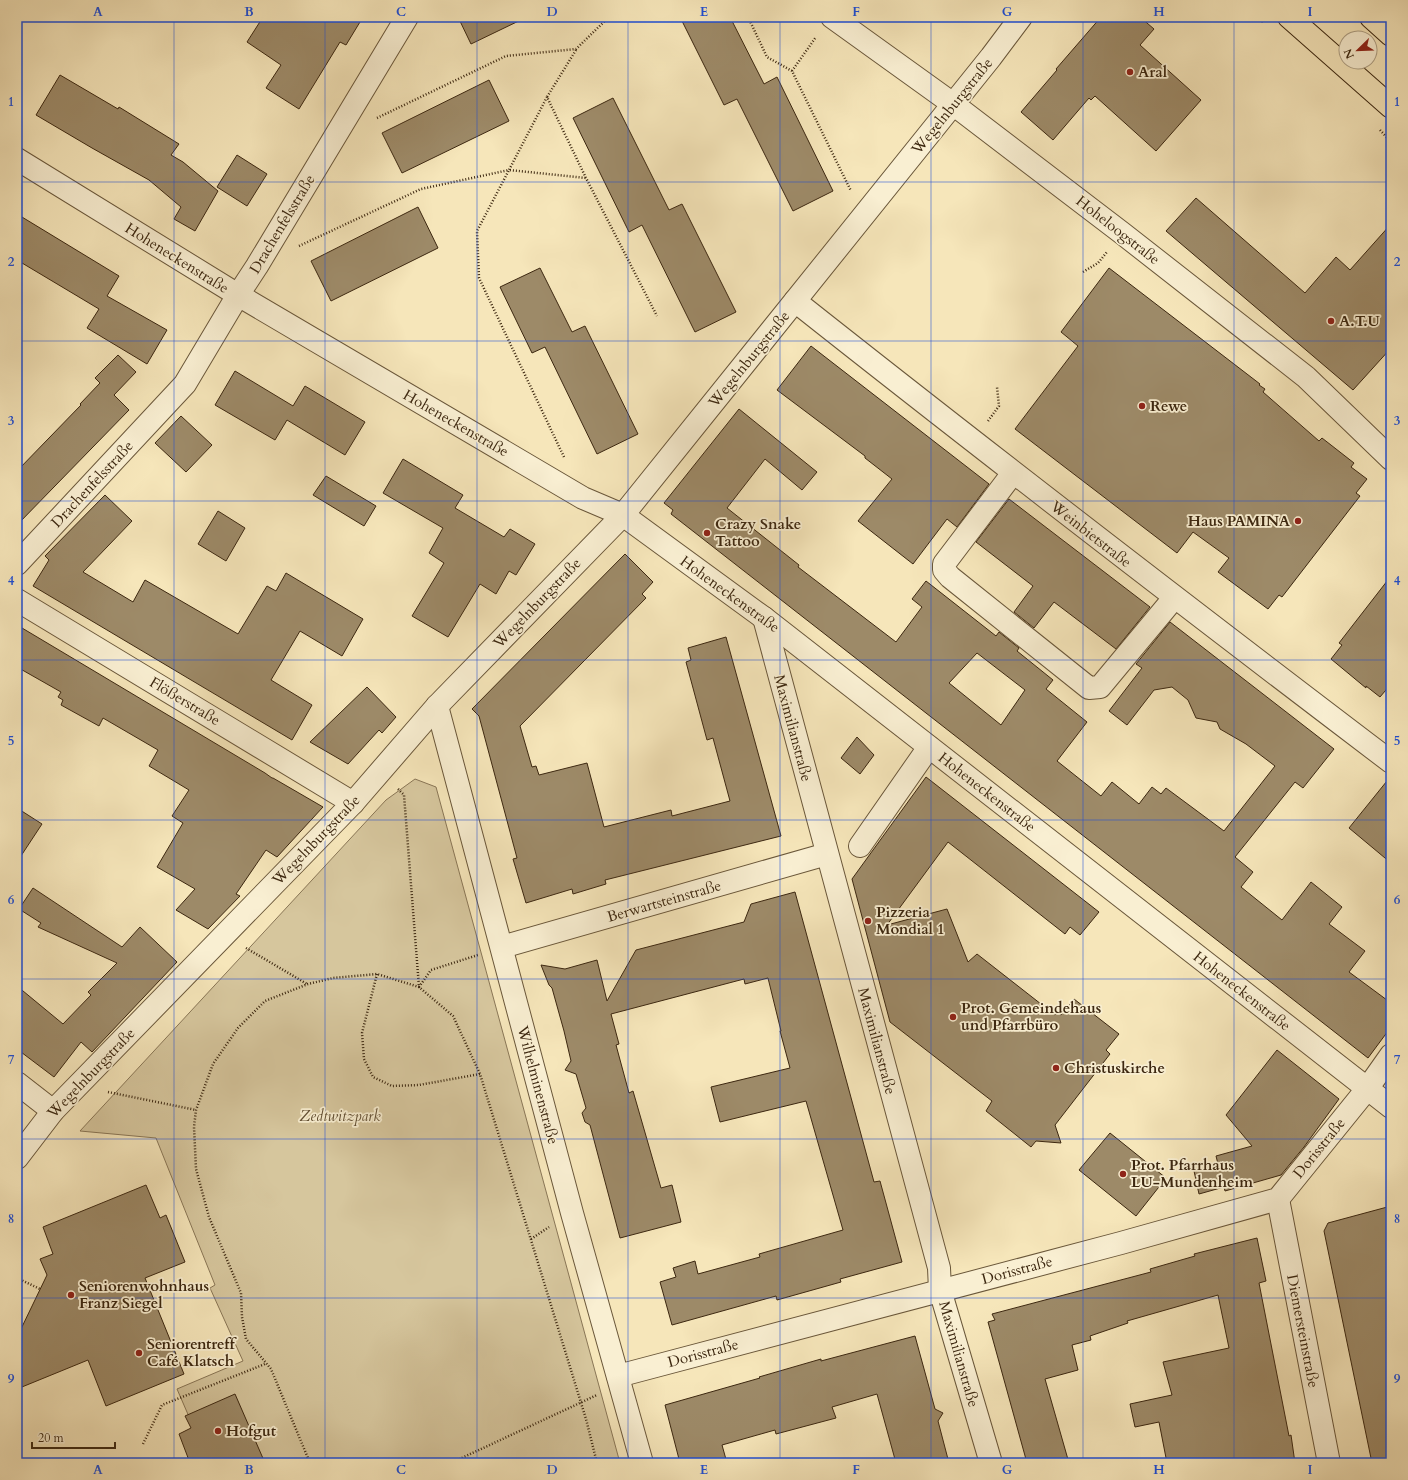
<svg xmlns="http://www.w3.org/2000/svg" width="1408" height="1480" font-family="Cardo,serif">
<rect width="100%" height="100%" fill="#f6e6ba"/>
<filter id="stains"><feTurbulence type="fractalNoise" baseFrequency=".005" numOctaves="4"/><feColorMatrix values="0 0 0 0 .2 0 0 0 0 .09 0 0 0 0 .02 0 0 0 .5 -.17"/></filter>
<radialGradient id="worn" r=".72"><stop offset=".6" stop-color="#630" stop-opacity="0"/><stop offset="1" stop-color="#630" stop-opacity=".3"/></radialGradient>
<path fill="#d6c69d" stroke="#897656" d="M415,779L436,787L620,1463H209L177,1389L243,1361L210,1288L215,1285L156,1138L80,1131L386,800Z"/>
<g fill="#9d8a68" stroke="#3c2710" fill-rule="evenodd">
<path d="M263,17H363L346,45L340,42L299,109L266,88L281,65L247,42Z"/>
<path d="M458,17H527L471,44Z"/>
<path d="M680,17H730L764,84L777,77L833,191L793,211L737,99L724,105Z"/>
<path d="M1101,17H1140L1154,29L1140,45L1201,100L1156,151L1095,96L1091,100L1089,98L1053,140L1021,112L1057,70L1056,69Z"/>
<path d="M60,75L118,109L119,107L179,144L171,155L183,162L218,191L195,231L174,219L181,207L149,180L92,148L36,115Z"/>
<path d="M489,80L509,121L402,173L382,133Z"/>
<path d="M613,98L669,210L682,204L736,312L695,332L642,225L629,232L573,118Z"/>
<path d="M237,155L267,174L247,206L217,187Z"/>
<path d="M1196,198L1305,293L1336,257L1350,270L1391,224V348L1353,390L1166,231Z"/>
<path d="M418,207L438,248L331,301L311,261Z"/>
<path d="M17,214L119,276L107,296L167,330L147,364L87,328L99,309L17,260Z"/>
<path d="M540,268L572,332L585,326L638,434L597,454L545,347L532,353L500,287Z"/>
<path d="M1109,268L1260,384L1259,385L1265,389L1263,392L1319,441L1322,438L1354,463L1351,467L1367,479L1356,493L1360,496L1282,597L1279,595L1268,609L1218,572L1229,558L1193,532L1177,553L1015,429L1078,346L1061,332Z"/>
<path d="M811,346L989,484L957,527L947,519L913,564L858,521L892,479L865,458V456L777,390Z"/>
<path d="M118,355L136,372L114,395L129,410L17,525V471L81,405L80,404L100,383L95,378Z"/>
<path d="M235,371L293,406L305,386L365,422L345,455L287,420L275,440L215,405Z"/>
<path d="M739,409L817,472L802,490L765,459L727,508L799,565L798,567L896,642L922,607L912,599L926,581L996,636L999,632L1019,648L1017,651L1053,680L1046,689L1087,722L1057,761L1101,796L1112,782L1139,804L1152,787L1161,794L1166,788L1224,831L1275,766L1246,744L1220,729L1217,722L1196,718L1188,700L1172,687L1154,690L1127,725L1109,711L1142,668L1136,664L1170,622L1334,749L1303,788L1295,782L1235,857L1253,872L1241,887L1282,920L1311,882L1342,907L1329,924L1365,951L1349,972L1391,1003V1027L1368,1058L671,514L673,510L664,503ZM977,653L1025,690L1001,725L949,683Z"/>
<path d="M181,416L212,445L186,472L155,443Z"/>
<path d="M403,459L463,495L455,508L504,537L510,529L535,544L516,575L509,571L496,594L480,584L448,637L412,616L444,563L429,553L443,528L383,493Z"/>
<path d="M326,476L376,506L364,526L313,495Z"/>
<path d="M105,495L132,521L83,572L133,602L145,580L238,634L267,586L276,591L286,573L363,619L342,656L300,631L271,680L312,705L292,740L33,586L49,560L45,556Z"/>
<path d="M1009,499L1150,607L1116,649L1054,602L1034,628L1014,612L1033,586L976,542Z"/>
<path d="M218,511L245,528L226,561L198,544Z"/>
<path d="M625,554L653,582L642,594L646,598L520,726L532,767L536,766L539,775L587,763L604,827L671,810L672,816L730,801L713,738L707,740L686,662L691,660L688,648L726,637L781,836L605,880L606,884L573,894L572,889L526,903L513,859L517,858L479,716L472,709Z"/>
<path d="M1391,576V684L1380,697L1366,686V688L1331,659L1342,645L1339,643Z"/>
<path d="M17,625L265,773L272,778H273L323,807L277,857L266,850L236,894L240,896L208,929L176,910L195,889L157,867L183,823L172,816L189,790L149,766L158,750L103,718L99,726L61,705L63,700L58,697L61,692L17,667Z"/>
<path d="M367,687L396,717L382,733L379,730L348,764L310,742Z"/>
<path d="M857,737L874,755L860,774L841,758Z"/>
<path d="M1391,776V863L1349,828Z"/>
<path d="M926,777L1099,912L1080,935L1070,927L1065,934L948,842L887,925L947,909L968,962L977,954L1055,1015L1057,1012L1061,1015L1074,999L1119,1034L1106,1050L1110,1054L1055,1125L1061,1143L1036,1141L1031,1147L986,1111L992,1101L890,1022L852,879Z"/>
<path d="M17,808L42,824L17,862Z"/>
<path d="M33,888L122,947L140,927L177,962L92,1052L81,1042L54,1077L17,1049V986L63,1024L91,995L88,992L117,963L38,927L41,923L19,909Z"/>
<path d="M795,892L874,1182L880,1181L902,1262L840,1279L841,1282L777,1300L776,1296L672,1325L660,1282L676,1277L673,1268L695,1261L698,1274L760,1257L759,1254L843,1230L806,1101L720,1122L711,1087L790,1068L780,1031H781L768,978L745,984L744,979L611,1014L619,1044L616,1045L629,1093L633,1091L661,1188L672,1185L681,1222L620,1238L590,1125L585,1122L582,1113L586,1108L576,1074L565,1070L571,1061L564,1031L552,988L549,985L541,965L565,969L597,960L607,1001L636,950L744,922L751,904Z"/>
<path d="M1277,1050L1339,1099L1304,1147L1281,1175L1225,1191L1224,1187L1199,1194L1194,1171L1218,1164L1216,1156L1252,1146L1226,1115Z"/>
<path d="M1110,1133L1166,1178L1136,1216L1079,1170Z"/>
<path d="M146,1185L160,1218L166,1215L185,1262L145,1278L184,1374L106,1406L88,1360L17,1389V1333L20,1331L47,1275L40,1259L53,1254L43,1227Z"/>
<path d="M1391,1206V1340L1388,1341L1391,1358V1463H1372L1324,1231L1328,1223Z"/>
<path d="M1257,1238L1266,1281L1259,1283L1289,1436L1291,1435L1295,1463H1167L1159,1422L1135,1427L1130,1404L1172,1395L1163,1362L1229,1348L1218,1295L1127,1321L1128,1323L1090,1336L1091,1340L1072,1345L1078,1370L1045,1379L1069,1463H1027L988,1322L995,1320L992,1314L1151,1272L1150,1269L1195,1256L1194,1254Z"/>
<path d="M915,1336L935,1409L943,1413L938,1421L949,1463H896L877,1394L832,1407L836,1418L776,1434L775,1430L722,1445L727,1463H680L665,1405L760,1378L759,1377L821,1359V1361Z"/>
<path d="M235,1394L265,1463H190L179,1434L191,1428L185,1416Z"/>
</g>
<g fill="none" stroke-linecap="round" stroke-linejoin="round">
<defs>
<g id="minor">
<path d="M832,17L953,104L1122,233L1306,377L1391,459"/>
<path d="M17,159L238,295L583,498L623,515L764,618L1391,1107"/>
<path d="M795,301C992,457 1191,610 1391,762"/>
<path d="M1013,473L944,564V570L950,577L1089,688L1100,687L1174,598"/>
<path d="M17,564L185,384L238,295L257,266L407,17"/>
<path d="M17,600L353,803"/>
<path d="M764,618L939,1268L940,1290L991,1463"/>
<path d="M437,706L572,1213L642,1463"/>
<path d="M860,846L929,747"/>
<path d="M502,947L827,854"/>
<path d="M17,1083L53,1111"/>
<path d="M17,1158L53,1111L353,803L437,706L623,515L991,57L1021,17"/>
<path d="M1278,1199L1329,1463"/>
<path d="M618,1376L1121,1243L1278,1199L1367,1089L1391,1055"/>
</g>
<g id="highway">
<path d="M1289,17L1391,107"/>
<path d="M1371,17L1391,35"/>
</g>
</defs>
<use href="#minor" stroke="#6a573a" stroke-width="24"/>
<use href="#highway" stroke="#3c2710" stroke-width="24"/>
<g stroke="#3c2710" stroke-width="2.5" stroke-dasharray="1 2" stroke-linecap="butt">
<path d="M748,17L767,57L792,71L851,191"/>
<path d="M1258,17L1263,22"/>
<path d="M576,50L547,97L586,178L657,316"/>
<path d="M792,71L816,37"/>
<path d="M377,118L506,56L576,49L609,17"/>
<path d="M1380,130L1391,142"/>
<path d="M299,246L421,189L509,170L547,97"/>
<path d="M1083,272L1098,263L1107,252"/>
<path d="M988,421L999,406L997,387"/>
<path d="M564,457L479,278L477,231L509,170L586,178"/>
<path d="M398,789L404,795L419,987L431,970L478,955"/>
<path d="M246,948L307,984"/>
<path d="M377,974L362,1033L364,1059L373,1077L392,1086L419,1085L480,1074"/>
<path d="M108,1092L196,1110"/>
<path d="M531,1239L549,1227"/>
<path d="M17,1278L40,1289"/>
<path d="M143,1444L162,1405L265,1364"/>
<path d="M310,1463L271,1369L246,1339L242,1317L241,1293L209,1217L196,1169L194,1127L196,1110L213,1064L238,1028L265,1001L308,984L333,978L377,974L419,987L453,1016L480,1074L586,1419L597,1463"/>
<path d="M451,1463L597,1395"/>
</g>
<use href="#minor" stroke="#f9efd2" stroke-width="22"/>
<use href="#highway" stroke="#f6e6ba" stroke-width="22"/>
</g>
<path fill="none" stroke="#1d4ed8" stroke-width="1" stroke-opacity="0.55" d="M174,17V1463M325,17V1463M477,17V1463M628,17V1463M780,17V1463M931,17V1463M1083,17V1463M1234,17V1463M17,182H1391M17,341H1391M17,501H1391M17,660H1391M17,820H1391M17,979H1391M17,1139H1391M17,1298H1391"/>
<g fill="#8f2418" stroke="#f9efd2" stroke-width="1.5">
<circle cx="1130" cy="72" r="4"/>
<circle cx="1331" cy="321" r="4"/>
<circle cx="1142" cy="406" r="4"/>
<circle cx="1298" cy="521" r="4"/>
<circle cx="707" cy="533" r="4"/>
<circle cx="868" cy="921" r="4"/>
<circle cx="953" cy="1017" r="4"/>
<circle cx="1056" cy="1068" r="4"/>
<circle cx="1123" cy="1174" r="4"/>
<circle cx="71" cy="1295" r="4"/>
<circle cx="139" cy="1353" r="4"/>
<circle cx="218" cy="1431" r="4"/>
</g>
<g text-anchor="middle" stroke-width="3.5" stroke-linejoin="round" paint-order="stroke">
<g font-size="15" font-weight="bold" fill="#3c2710" stroke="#f9efd2" text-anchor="start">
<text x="1138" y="77">Aral</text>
<text x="1339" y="326">A.T.U</text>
<text x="1150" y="411">Rewe</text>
<text x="1290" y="526" text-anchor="end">Haus PAMINA</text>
<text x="715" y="529">Crazy Snake<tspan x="715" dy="17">Tattoo</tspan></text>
<text x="876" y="917">Pizzeria<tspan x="876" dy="17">Mondial 1</tspan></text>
<text x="961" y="1013">Prot. Gemeindehaus<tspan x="961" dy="17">und Pfarrbüro</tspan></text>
<text x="1064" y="1073">Christuskirche</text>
<text x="1131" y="1170">Prot. Pfarrhaus<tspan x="1131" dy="17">LU-Mundenheim</tspan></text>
<text x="79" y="1291">Seniorenwohnhaus<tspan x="79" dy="17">Franz Siegel</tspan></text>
<text x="147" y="1349">Seniorentreff<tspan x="147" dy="17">Café Klatsch</tspan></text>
<text x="226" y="1436">Hofgut</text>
</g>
<g font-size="15" fill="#3c2710" stroke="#f9efd2">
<text transform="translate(952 106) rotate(-51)" y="5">Wegelnburgstraße</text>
<text transform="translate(282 224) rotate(-59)" y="5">Drachenfelsstraße</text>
<text transform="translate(1118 230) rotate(38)" y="5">Hoheloogstraße</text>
<text transform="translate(177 258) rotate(32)" y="5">Hoheneckenstraße</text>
<text transform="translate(749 359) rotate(-51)" y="5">Wegelnburgstraße</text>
<text transform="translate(456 423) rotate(30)" y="5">Hoheneckenstraße</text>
<text transform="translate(92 484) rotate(-47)" y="5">Drachenfelsstraße</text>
<text transform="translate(1091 534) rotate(38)" y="5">Weinbietstraße</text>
<text transform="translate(730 594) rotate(36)" y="5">Hoheneckenstraße</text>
<text transform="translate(537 603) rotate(-46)" y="5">Wegelnburgstraße</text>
<text transform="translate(185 701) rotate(31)" y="5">Flößerstraße</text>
<text transform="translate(793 728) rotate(75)" y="5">Maximilianstraße</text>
<text transform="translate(987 792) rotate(38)" y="5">Hoheneckenstraße</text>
<text transform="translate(316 840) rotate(-46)" y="5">Wegelnburgstraße</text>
<text transform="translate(664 901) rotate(-16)" y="5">Berwartsteinstraße</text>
<text transform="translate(1242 991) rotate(38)" y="5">Hoheneckenstraße</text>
<text transform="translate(877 1041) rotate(75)" y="5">Maximilianstraße</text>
<text transform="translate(91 1073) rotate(-46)" y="5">Wegelnburgstraße</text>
<text transform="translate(538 1085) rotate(75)" y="5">Wilhelminenstraße</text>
<text transform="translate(1319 1148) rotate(-51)" y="5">Dorisstraße</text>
<text transform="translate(1017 1270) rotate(-15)" y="5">Dorisstraße</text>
<text transform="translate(1303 1331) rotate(79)" y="5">Diemersteinstraße</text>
<text transform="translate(703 1353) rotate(-15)" y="5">Dorisstraße</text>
<text transform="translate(959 1354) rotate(74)" y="5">Maximilianstraße</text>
</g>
<g font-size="15" font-style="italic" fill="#624f33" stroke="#f9efd2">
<text x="340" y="1121">Zedtwitzpark</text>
</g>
</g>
<rect width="1408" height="1480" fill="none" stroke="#f6e6ba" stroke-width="44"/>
<g transform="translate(1358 50) rotate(247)"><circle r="19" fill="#f9efd2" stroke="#ad9f84"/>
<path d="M0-3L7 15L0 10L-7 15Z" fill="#8f2418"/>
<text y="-6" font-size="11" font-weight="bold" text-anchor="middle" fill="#3c2710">N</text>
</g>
<path d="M32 1442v6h83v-6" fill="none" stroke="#3c2710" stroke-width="2"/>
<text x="38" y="1442" font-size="12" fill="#3c2710" stroke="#f9efd2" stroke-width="3" paint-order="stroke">20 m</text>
<rect x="22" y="22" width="1364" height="1436" fill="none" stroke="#1d4ed8" stroke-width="1.5"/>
<g font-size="13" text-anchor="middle" font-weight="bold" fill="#1d4ed8">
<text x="98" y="16">A</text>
<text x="249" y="16">B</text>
<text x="401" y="16">C</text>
<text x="552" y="16">D</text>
<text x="704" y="16">E</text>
<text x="856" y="16">F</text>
<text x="1007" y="16">G</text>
<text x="1159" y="16">H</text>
<text x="1310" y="16">I</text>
<text x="11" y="106">1</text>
<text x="1397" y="106">1</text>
<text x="11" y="266">2</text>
<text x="1397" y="266">2</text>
<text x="11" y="425">3</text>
<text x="1397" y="425">3</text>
<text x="11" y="585">4</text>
<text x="1397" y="585">4</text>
<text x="11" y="745">5</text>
<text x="1397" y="745">5</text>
<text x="11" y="904">6</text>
<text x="1397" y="904">6</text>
<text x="11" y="1064">7</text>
<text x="1397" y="1064">7</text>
<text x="11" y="1223">8</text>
<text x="1397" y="1223">8</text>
<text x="11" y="1383">9</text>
<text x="1397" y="1383">9</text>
<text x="98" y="1474">A</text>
<text x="249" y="1474">B</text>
<text x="401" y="1474">C</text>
<text x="552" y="1474">D</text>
<text x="704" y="1474">E</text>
<text x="856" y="1474">F</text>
<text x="1007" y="1474">G</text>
<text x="1159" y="1474">H</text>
<text x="1310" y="1474">I</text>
</g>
<rect width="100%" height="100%" filter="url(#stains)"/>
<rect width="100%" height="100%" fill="url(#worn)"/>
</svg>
